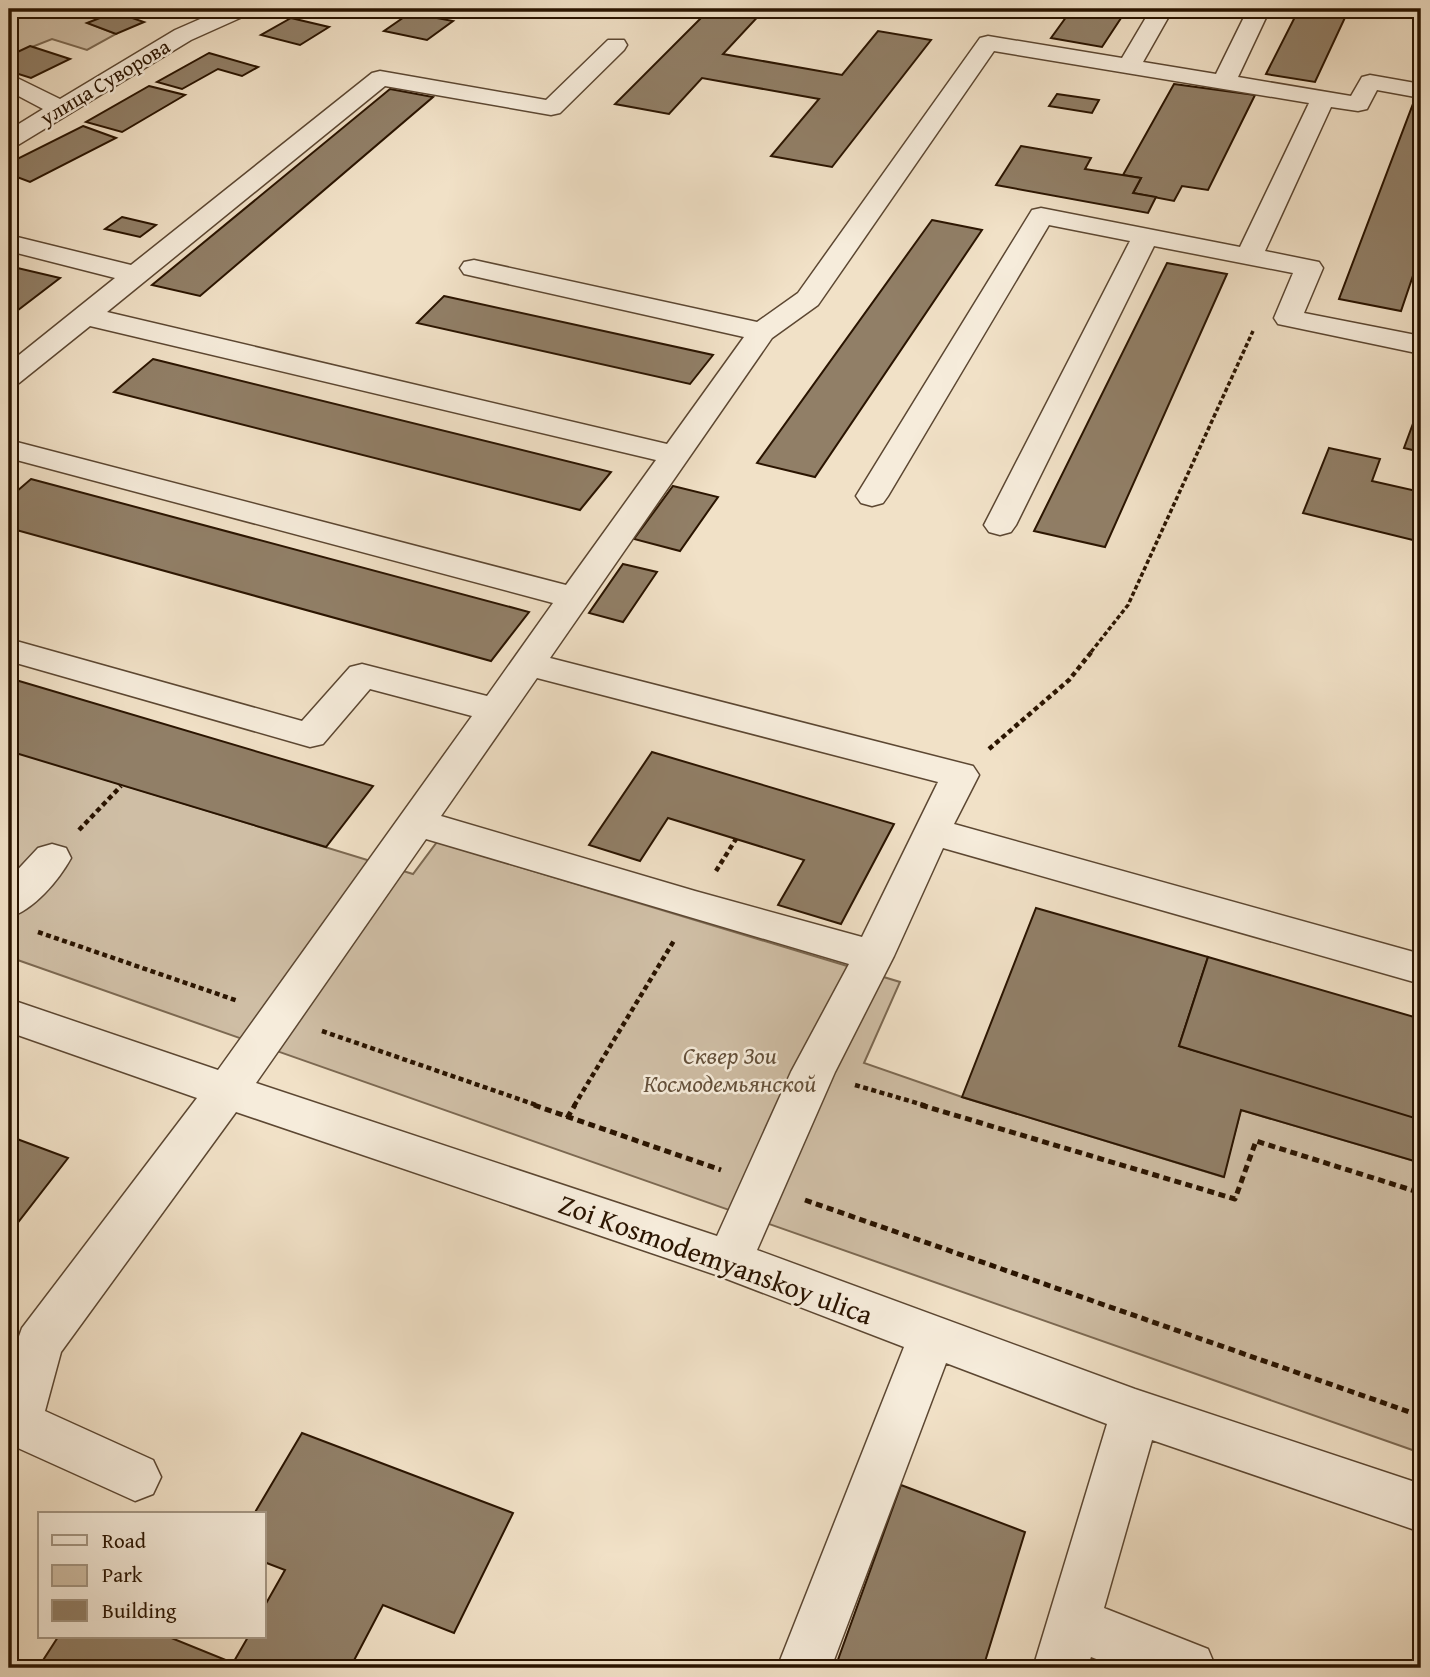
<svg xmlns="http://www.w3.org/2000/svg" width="1430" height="1677" font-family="'Gentium Book Plus',serif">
<rect width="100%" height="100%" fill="#f1e1c7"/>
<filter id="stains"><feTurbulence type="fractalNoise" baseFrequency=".00286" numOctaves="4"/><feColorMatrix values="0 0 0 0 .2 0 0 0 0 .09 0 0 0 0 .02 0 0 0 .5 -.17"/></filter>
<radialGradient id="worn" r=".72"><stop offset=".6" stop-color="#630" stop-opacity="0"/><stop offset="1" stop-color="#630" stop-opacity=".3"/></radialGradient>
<g fill="#cfbea5" stroke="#7c6952" stroke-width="2">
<path d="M9,9H124L88,23L116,34L87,50L52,39L9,56Z"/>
<path d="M9,750L413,874L437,842L900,982L864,1063L962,1097L1223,1177L1241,1110L1421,1163V1453L9,957Z"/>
</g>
<g fill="#917f67" stroke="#2a1400" stroke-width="2">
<path d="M710,9H765L723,54L842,75L878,31L931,40L832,167L771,156L819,99L702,78L669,114L615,104Z"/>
<path d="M1072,9H1127L1102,47L1051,38Z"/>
<path d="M1299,9H1349L1315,82L1266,74Z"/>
<path d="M115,12L144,22L116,34L87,23Z"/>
<path d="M410,13L453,21L427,40L384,31Z"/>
<path d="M291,18L329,27L300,45L261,35Z"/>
<path d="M30,46L70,59L31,78L9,71V56Z"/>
<path d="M209,53L258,67L242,76L218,69L182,89L157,82Z"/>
<path d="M1174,84L1255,95L1208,190L1182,186L1174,201L1133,193L1141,178L1123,175Z"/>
<path d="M149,86L185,95L122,132L86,122Z"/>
<path d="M390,89L433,97L200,296L152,285Z"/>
<path d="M1057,94L1099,100L1092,113L1049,106Z"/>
<path d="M1416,96L1421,97V252L1401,311L1339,299Z"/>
<path d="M83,126L116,138L30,182L9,174V163Z"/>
<path d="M1021,146L1091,158L1085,169L1141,178L1133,193L1156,197L1148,213L996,185Z"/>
<path d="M122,217L156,225L140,237L105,229Z"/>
<path d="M932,220L982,230L815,477L757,463Z"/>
<path d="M1167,263L1227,274L1105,547L1034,531Z"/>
<path d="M9,267V266L60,278L9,317Z"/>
<path d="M444,296L713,355L690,384L417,323Z"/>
<path d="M153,359L611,472L580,510L114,392Z"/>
<path d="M1418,410H1421V452L1404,448Z"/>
<path d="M1329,448L1380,459L1372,481L1421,492V542L1303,513Z"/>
<path d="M31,479L529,612L491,661L9,528V498Z"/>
<path d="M673,486L718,497L680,551L634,539Z"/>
<path d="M623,564L657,572L623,622L589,613Z"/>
<path d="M9,678L373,786L326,847L9,751Z"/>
<path d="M652,752L894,824L841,924L778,905L804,860L668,818L640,861L589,845Z"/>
<path d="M1036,908L1208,957L1179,1046L1421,1116V1163L1241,1110L1224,1177L962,1097Z"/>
<path d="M1208,957L1421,1019V1120L1179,1046Z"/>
<path d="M9,1136L68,1158L9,1234Z"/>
<path d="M302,1433L513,1513L454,1633L383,1605L350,1668H38L58,1637H169L233,1663L248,1637H264V1607L285,1570L264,1562V1514H254Z"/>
<path d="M901,1485L1025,1532L983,1668H835Z"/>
</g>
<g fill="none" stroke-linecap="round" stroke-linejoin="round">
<defs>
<g id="minor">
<path d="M223,9H252L249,14L191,40L18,145L9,147V130L43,109L9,91V74L60,99L175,30Z"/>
<path d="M1151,9H1173L1143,62L1216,74L1248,9H1270L1238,77L1351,96L1362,77L1370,75L1421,84V98L1377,90L1367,109L1358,111L1331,107L1265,251L1319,262L1323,268L1304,313L1421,336V354L1278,324L1274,318L1293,273L1154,246L1016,525L1011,532L1000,535L989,532L984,525L1130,241L1049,225L888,496L883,503L872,506L861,503L856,496L1032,210L1041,208L1240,247L1309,103L994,51L818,305L772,338L550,658L973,766L979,775L954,824L1421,954V984L943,848L894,956L835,1072L757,1250L1135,1389L1421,1484V1532L1152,1440L1104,1608L1208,1649L1216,1668H1120L1091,1657L1087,1668H1033L1107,1424L946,1363L831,1668H777L904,1347L719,1276L236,1112L61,1352L45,1411L153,1460L161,1477L153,1494L135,1501L9,1444V1364L22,1328L197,1098L9,1032V999L218,1070L472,716L370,689L323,744L310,747L9,661V639L302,721L350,667L362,664L487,696L553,603L9,458V440L566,585L656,460L90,326L19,383L9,386V363L115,278L9,251V235L131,265L372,73L380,71L546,100L608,40H624L627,45L624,50L560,113L551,115L385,86L107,312L667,444L744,337L464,274L460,268L464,262L474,260L757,322L798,293L980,38L988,36L1122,58ZM537,678L938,782L862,937L695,891L441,816ZM426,839L849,964L791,1072L717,1236L256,1083Z"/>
<path d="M52,844L66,848L71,858C59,880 33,911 9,917V879L38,848Z"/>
</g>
</defs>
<use href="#minor" stroke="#5c4732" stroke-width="3"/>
<path stroke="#2a1400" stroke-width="3.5" stroke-dasharray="4.5 2.5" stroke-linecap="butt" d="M1091,652L1128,605L1253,331"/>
<g stroke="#2a1400" stroke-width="4.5" stroke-dasharray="5 3.5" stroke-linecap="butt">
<path d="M989,749L1069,680L1093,650"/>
<path d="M79,830L121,786"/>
<path d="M716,871L736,839"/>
<path d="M38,932L238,1001"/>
<path d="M322,1031L539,1106"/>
<path d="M855,1085L927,1106"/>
<path d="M574,1106L675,939"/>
</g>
<g stroke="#2a1400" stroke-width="5" stroke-dasharray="7 4.5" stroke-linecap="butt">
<path d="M534,1105L721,1170"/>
<path d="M921,1105L1235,1199L1256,1141L1421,1193"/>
<path d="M567,1118L575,1105"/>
<path d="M805,1200L1421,1416"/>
</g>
<use href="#minor" fill="#f6ecdb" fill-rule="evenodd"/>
</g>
<g text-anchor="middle" stroke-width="5" stroke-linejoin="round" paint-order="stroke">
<g font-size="21" fill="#2a1400" stroke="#f6ecdb">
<text transform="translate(105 82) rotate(-31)" y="7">улица Суворова</text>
</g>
<g font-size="24" font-style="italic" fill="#64503a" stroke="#f6ecdb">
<text x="730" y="1064">Сквер Зои<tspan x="730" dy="28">Космодемьянской</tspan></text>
</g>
<g font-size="28" fill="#2a1400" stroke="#f6ecdb">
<text transform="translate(716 1259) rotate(20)" y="10">Zoi Kosmodemyanskoy ulica</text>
</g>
</g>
<rect width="1430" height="1677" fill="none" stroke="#f1e1c7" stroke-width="35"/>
<rect x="10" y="10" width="1409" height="1656" fill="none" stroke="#2a1400" stroke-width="3.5"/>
<rect x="18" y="18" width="1395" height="1642" fill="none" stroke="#2a1400" stroke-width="2"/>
<rect x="38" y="1512" width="228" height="126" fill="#f6ecdb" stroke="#a49683" stroke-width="2"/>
<rect x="52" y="1535" width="35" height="10" fill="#f6ecdb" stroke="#a49683" stroke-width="2"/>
<text x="102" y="1548" font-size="21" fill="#2a1400">Road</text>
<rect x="52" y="1565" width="35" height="21" fill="#cfbea5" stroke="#a49683" stroke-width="2"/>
<text x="102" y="1582" font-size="21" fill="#2a1400">Park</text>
<rect x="52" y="1600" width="35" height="21" fill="#917f67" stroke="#a49683" stroke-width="2"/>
<text x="102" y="1618" font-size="21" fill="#2a1400">Building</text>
<rect width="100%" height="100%" filter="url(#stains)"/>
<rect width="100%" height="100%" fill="url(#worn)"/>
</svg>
